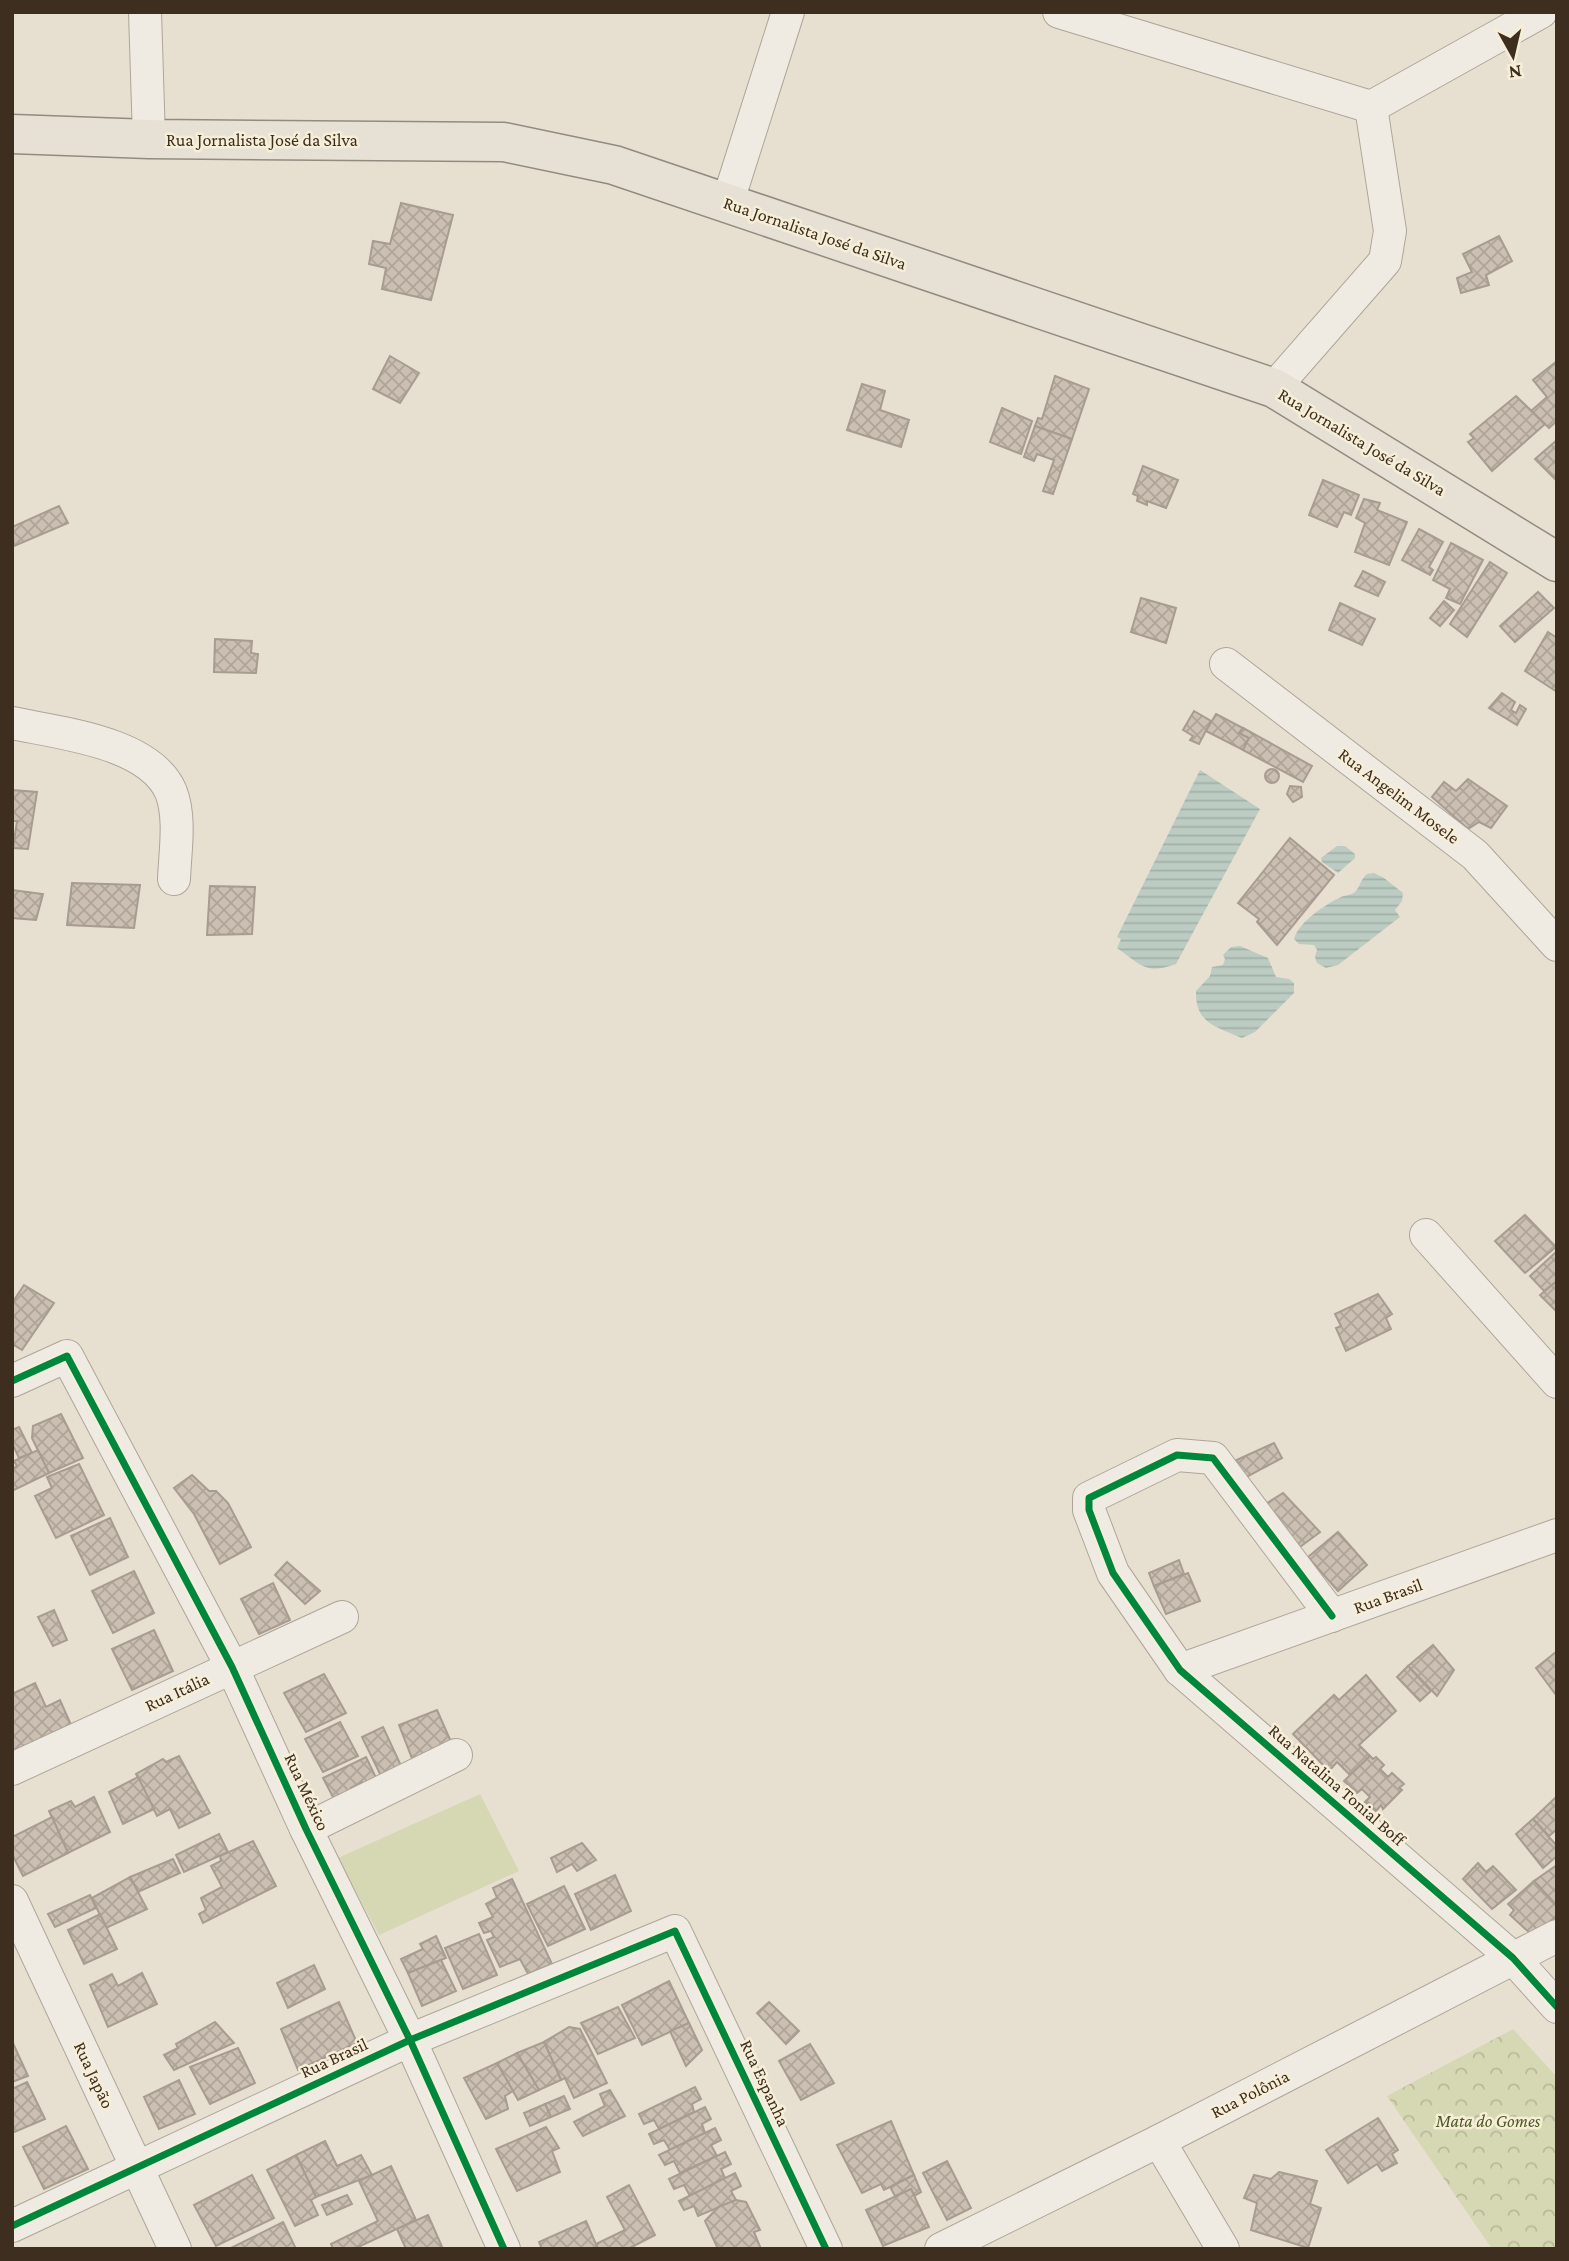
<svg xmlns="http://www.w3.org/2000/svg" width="1569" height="2261" font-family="'Crimson Pro',serif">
<defs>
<pattern id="forest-crowns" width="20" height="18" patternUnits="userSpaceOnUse" patternTransform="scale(1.75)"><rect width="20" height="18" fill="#d6d7b3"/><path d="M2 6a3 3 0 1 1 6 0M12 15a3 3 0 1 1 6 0" fill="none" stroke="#b9b99a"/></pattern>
<pattern id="water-rules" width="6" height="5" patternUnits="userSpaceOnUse" patternTransform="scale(1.75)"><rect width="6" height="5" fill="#bcccc2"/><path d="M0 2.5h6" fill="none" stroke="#a2b0a6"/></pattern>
<pattern id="building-cross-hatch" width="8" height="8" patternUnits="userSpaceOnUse" patternTransform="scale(1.75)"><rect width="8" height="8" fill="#cbbfb2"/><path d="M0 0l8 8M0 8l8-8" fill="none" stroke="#afa499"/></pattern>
</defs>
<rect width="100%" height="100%" fill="#e7e0d1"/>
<path fill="#d6d7b3" d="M480,1794L519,1871L379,1935L338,1858Z"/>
<path fill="url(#forest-crowns)" d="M1513,2029L1557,2077V2249H1492L1387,2096Z"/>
<g fill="url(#water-rules)">
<path d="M1200,770L1260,809L1176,964C1146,975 1141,965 1117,948L1121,939L1117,937Z"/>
<path d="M1337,846H1345L1355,854V858L1338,873L1322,862L1321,858Z"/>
<path d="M1374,873L1384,878L1403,893L1402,901L1395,910L1400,917L1338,965L1326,968L1317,963L1315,957L1317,950L1314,945L1299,944L1294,939C1299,922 1323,906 1339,898C1344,895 1350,896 1355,892C1360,887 1360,880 1367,874Z"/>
<path d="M1240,946L1268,958L1276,977L1289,979L1294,983V993L1255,1032L1242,1038C1216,1027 1195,1023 1196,991L1210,976L1212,967L1223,965L1225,959L1223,955L1231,947Z"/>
</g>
<g fill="url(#building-cross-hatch)" stroke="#a89c90" stroke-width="2">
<path d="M401,203L453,215L431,300L382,289L386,268L369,264L373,241L390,244Z"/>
<path d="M1499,236L1512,261L1486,275L1489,285L1461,293L1457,278L1472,272L1463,254Z"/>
<path d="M390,356L419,373L400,403L373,389Z"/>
<path d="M1557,361V421L1549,428L1531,411L1547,397L1533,380Z"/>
<path d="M1055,376L1089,389L1072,439L1035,426L1038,418L1042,419Z"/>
<path d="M862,384L885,391L880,410L909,420L901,447L847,430Z"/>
<path d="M1516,396L1545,424L1492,471L1468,442L1474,438L1470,434Z"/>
<path d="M1002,408L1032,421L1021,454L990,442Z"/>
<path d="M1035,426L1072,439L1053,494L1043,491L1054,460L1037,454L1034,461L1024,457Z"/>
<path d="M1557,440V481L1535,459Z"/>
<path d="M1143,466L1178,480L1166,508L1147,501V505L1137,501L1138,496L1133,494Z"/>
<path d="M1323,480L1359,495L1351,515L1344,512L1337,527L1309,515Z"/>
<path d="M1364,499L1380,503L1377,510L1407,522L1389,565L1355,552L1365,523L1356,518Z"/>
<path d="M59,506L68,523L14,546L12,527Z"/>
<path d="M1419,529L1443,542L1429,567L1433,570L1430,575L1402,560Z"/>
<path d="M1451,543L1483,560L1460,604L1446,598L1450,589L1433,580Z"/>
<path d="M1490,562L1507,573L1467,637L1450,624Z"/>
<path d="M1363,571L1385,582L1378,596L1355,586Z"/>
<path d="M1538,592L1554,608L1515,642L1500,626Z"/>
<path d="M1141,598L1176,608L1166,643L1131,632Z"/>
<path d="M1444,601L1454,610L1440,626L1430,618Z"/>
<path d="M1340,603L1375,619L1362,645L1329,630Z"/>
<path d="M1548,632L1557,638V692L1525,671Z"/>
<path d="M215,639L252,641L251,653L258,654L256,673L214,672Z"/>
<path d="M1502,693L1515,702L1511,710L1516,713L1520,705L1526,709L1517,725L1489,708Z"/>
<path d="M1194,711L1211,721L1199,744L1190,740L1193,736L1183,730Z"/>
<path d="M1216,714L1243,728L1239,733L1249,738L1243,750L1206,731Z"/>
<path d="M1243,728L1312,766L1303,782L1243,750L1249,738L1239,733Z"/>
<circle cx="1272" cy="776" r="7"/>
<path d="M1468,779L1507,806L1491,828L1479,822L1468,829L1432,797L1444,782L1456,791Z"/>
<path d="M1290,786L1301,787L1302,797L1293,802L1287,794Z"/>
<path d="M12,790L37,792L28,849L13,848L17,821H12Z"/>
<path d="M1290,838L1334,875L1277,945L1257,922L1259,919L1238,903Z"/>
<path d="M72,883L140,885L134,928L67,925Z"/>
<path d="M210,886L255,887L252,934L207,935Z"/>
<path d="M12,890L43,894L36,920L12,918Z"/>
<path d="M1525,1215L1556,1247L1525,1273L1495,1241Z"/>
<path d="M1557,1251V1281L1544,1291L1530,1276Z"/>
<path d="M1557,1281V1312L1540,1295Z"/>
<path d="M24,1285L54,1303L22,1350L12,1344V1303Z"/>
<path d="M1378,1294L1392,1314L1386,1318L1391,1329L1346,1351L1336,1328L1341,1326L1335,1314Z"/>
<path d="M61,1414L83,1458L49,1473L32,1438L33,1426Z"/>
<path d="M19,1427L32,1453L19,1458L12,1443V1430Z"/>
<path d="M1274,1443L1282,1458L1239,1481L1230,1463Z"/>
<path d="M38,1450L49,1473L12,1491V1469L17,1466L14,1461Z"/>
<path d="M79,1464L104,1515L56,1538L35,1496L52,1488L47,1477Z"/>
<path d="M192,1475L209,1491H216L228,1503L251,1547L220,1564L194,1514L174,1488Z"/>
<path d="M1283,1493L1320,1532L1300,1547L1264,1505Z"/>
<path d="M110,1518L128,1557L90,1575L71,1536Z"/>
<path d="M1338,1532L1367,1565L1338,1591L1308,1557Z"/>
<path d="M1179,1560L1184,1574L1154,1586L1149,1573Z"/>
<path d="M287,1562L320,1591L305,1604L275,1575Z"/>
<path d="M134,1571L154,1613L113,1633L92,1591Z"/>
<path d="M1188,1573L1200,1601L1166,1614L1154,1586Z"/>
<path d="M273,1583L290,1620L259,1634L241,1599Z"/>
<path d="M54,1610L67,1640L53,1646L38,1617Z"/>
<path d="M154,1630L173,1671L132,1690L112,1649Z"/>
<path d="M1433,1645L1454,1670L1437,1696L1408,1666Z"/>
<path d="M1557,1651V1695H1556L1536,1668Z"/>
<path d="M1408,1666L1431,1691L1420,1701L1397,1677Z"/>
<path d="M324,1674L346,1713L306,1732L284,1693Z"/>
<path d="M1366,1675L1396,1711L1359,1745L1370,1756L1350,1775L1337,1762L1329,1771L1293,1734L1334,1695L1339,1700Z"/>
<path d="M35,1683L46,1707L60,1700L72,1727L12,1753V1694Z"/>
<path d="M437,1710L452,1744L413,1761L399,1725Z"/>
<path d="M340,1722L358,1756L323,1772L305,1739Z"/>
<path d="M383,1727L403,1770L383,1780L362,1737Z"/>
<path d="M179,1756L210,1813L179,1828L170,1809L157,1816L136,1774L163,1759L166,1762Z"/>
<path d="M1370,1756L1373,1759L1376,1757L1384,1765L1380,1769L1388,1777L1392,1773L1404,1784L1399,1788L1402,1790L1383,1809L1381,1805L1376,1811L1365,1802L1370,1797L1362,1789L1357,1793L1344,1781Z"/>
<path d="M366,1757L378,1782L366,1788L362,1782L351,1788L353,1792L335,1801L323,1778Z"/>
<path d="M138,1777L154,1809L123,1824L109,1792Z"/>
<path d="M1557,1796V1829L1549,1836L1533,1819Z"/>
<path d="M94,1797L110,1832L68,1853L49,1811L71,1801L75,1807Z"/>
<path d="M52,1817L68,1853L23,1876L12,1854V1837Z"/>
<path d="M1533,1819L1557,1846V1856L1543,1868L1516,1834Z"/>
<path d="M219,1834L228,1852L184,1872L176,1855Z"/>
<path d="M253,1841L276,1886L203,1923L199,1914L206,1910L201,1898L222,1887L211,1866L221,1861L220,1856Z"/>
<path d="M582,1843L596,1860L577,1871L572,1864L557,1872L551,1858Z"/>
<path d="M173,1859L180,1873L138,1892L130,1877Z"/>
<path d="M1478,1863L1486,1872L1493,1866L1516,1890L1492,1909L1463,1879Z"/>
<path d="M1557,1865V1906L1534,1881Z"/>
<path d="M615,1875L631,1911L591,1930L575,1894Z"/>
<path d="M130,1877L147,1909L106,1928L92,1898Z"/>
<path d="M512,1879L552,1964L528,1974L520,1959L500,1967L487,1940L494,1937L491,1931L484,1933L479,1923L493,1917L486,1904L497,1898L493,1888Z"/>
<path d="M1534,1881L1557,1906V1916L1532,1935L1510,1915L1514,1910L1508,1904Z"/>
<path d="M564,1886L585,1929L548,1946L527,1904Z"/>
<path d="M90,1895L96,1908L55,1927L48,1914Z"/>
<path d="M100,1914L117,1949L84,1964L68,1930Z"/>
<path d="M479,1934L497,1975L463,1989L445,1948Z"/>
<path d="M436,1936L446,1958L408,1973L401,1959L423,1949L420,1944Z"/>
<path d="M441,1960L456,1991L422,2006L408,1973Z"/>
<path d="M314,1965L325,1989L288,2008L277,1983Z"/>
<path d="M142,1973L157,2004L108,2027L90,1985L112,1974L118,1986Z"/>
<path d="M669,1981L689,2023L642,2045L622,2005Z"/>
<path d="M339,2002L357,2043L298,2070L281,2029Z"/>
<path d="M769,2002L799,2031L786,2044L757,2013Z"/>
<path d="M618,2007L635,2038L598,2054L581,2023Z"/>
<path d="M215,2022L234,2043L174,2070L164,2055L178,2048L176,2044Z"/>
<path d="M689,2023L702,2050L686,2066L670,2031Z"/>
<path d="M569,2027L580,2029L607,2083L574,2098L565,2078L561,2080L544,2042Z"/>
<path d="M12,2041L28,2076L12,2082Z"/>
<path d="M544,2042L561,2080L539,2090L517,2053Z"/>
<path d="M810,2044L834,2083L801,2100L779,2061Z"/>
<path d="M238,2048L255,2083L210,2104L190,2067Z"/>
<path d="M517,2053L539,2090L518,2100L497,2063Z"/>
<path d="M497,2063L513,2091L505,2096L508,2109L486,2119L464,2078Z"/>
<path d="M179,2080L195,2114L159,2129L144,2097Z"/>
<path d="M27,2082L45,2119L12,2133V2089Z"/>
<path d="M695,2087L701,2099L692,2104L694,2112L659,2129L654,2120L644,2124L639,2114Z"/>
<path d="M610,2090L625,2116L583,2136L574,2122L605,2106L600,2094Z"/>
<path d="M564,2096L570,2109L551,2117L545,2104Z"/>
<path d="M545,2104L551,2117L530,2126L524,2113Z"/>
<path d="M705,2107L711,2119L702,2124L705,2133L670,2150L664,2140L654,2144L649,2134Z"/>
<path d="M1378,2118L1398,2150L1392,2154L1397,2163L1382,2171L1377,2164L1348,2183L1326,2150Z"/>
<path d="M891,2121L914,2175L884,2190L881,2184L862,2193L837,2145Z"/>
<path d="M66,2126L88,2169L44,2189L23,2147Z"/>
<path d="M546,2127L559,2148L552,2151L560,2172L517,2191L496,2149Z"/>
<path d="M715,2128L721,2140L711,2145L717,2156L680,2173L674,2161L665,2165L659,2155Z"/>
<path d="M325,2141L337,2166L361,2155L372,2175L316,2197L296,2155Z"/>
<path d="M725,2152L731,2164L721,2169L725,2178L690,2196L684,2185L674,2189L669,2179Z"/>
<path d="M296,2155L316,2197L311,2200L318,2215L295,2226L267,2170Z"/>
<path d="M947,2161L971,2208L947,2220L923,2173Z"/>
<path d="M391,2166L416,2220L354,2249H333L331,2244L378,2221L359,2181Z"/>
<path d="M1279,2172L1317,2181L1310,2204L1321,2208L1308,2248L1251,2230L1257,2203L1244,2198L1254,2175L1271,2179Z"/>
<path d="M735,2173L741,2186L731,2191L736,2200L698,2216L694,2206L684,2210L679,2201Z"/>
<path d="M252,2175L274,2218L216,2246L194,2205Z"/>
<path d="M914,2175L921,2192L914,2196L911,2189L895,2196L890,2187Z"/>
<path d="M629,2185L655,2235L628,2249H598L596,2244L625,2230L607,2197Z"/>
<path d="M911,2189L929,2227L883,2246L866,2210Z"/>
<path d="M347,2195L352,2204L327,2215L322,2205Z"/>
<path d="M736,2200L746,2202L760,2230L754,2232L761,2249H718L705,2221L718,2207Z"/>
<path d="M428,2215L443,2249H406L397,2229Z"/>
<path d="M586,2221L598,2249H542L539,2242Z"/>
<path d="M283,2222L296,2249H229Z"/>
</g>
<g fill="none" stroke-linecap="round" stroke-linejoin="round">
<defs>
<g id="minor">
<path d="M145,12L149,139"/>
<path d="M1059,12L1371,107L1541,12"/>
<path d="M727,204L788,12"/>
<path d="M1274,388L1385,261L1390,231L1371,107"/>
<path d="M1226,664L1475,855L1557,945"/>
<path d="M12,723C59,733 150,742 171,792C181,818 175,852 174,879"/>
<path d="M1426,1235L1557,1382"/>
<path d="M12,1381L67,1356L232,1667L306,1829L410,2040L504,2249"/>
<path d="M1332,1616L1213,1458L1177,1455L1089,1498V1510L1113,1573L1180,1670L1513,1958L1557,2007"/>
<path d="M1180,1670L1557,1535"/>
<path d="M12,1769L342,1617"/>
<path d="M306,1829L456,1755"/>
<path d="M12,1901L175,2249"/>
<path d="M1159,2141L1223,2249"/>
<path d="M12,2226L410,2040L675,1931L826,2249"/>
<path d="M941,2249L1159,2141L1557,1936"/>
</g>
<path id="major" d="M12,134L149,139L504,142L614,165L1274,388L1557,562"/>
</defs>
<use href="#minor" stroke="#ada599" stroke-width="34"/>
<use href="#major" stroke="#928b80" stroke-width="41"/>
<use href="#minor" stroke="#efebe3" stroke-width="32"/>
<use href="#major" stroke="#e6e1d4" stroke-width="38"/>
<defs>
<g id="cycleway">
<path d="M12,1381L67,1356L232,1667L306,1829L410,2040L504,2249"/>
<path d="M1332,1616L1213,1458L1177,1455L1089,1498V1510L1113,1573L1180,1670L1513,1958L1557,2007"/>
<path d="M12,2226L410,2040L675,1931L826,2249"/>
</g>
</defs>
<use href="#cycleway" stroke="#f7eed8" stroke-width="11"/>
<use href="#cycleway" stroke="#00873e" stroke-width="7"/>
</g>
<g text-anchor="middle" stroke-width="5" stroke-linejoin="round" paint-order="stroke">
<g font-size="18" fill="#3d2e20" stroke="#f7eed8">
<text x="262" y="146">Rua Jornalista José da Silva</text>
<text transform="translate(815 233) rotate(19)" y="6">Rua Jornalista José da Silva</text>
<text transform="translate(1362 442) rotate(31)" y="6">Rua Jornalista José da Silva</text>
<text transform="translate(1399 796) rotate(37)" y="6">Rua Angelim Mosele</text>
<text transform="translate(1388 1596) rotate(-20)" y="6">Rua Brasil</text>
<text transform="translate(177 1692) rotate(-25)" y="6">Rua Itália</text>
<text transform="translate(1337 1785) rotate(41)" y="6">Rua Natalina Tonial Boff</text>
<text transform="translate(307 1792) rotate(65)" y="6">Rua México</text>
<text transform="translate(334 2058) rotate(-25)" y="6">Rua Brasil</text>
<text transform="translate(94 2075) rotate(65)" y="6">Rua Japão</text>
<text transform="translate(765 2083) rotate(65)" y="6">Rua Espanha</text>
<text transform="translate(1250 2094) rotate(-27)" y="6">Rua Polônia</text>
</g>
<g font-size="18" font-style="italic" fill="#4d5a26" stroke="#f7eed8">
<text x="1488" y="2127">Mata do Gomes</text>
</g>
</g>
<rect width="1569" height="2261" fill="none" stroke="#3d2e20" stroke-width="28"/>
<g transform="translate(1513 56) rotate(172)" stroke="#f7eed8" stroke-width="5" paint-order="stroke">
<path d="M0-5L12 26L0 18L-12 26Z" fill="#3d2e20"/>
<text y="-10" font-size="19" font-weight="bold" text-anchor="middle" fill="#3d2e20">N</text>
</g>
</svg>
